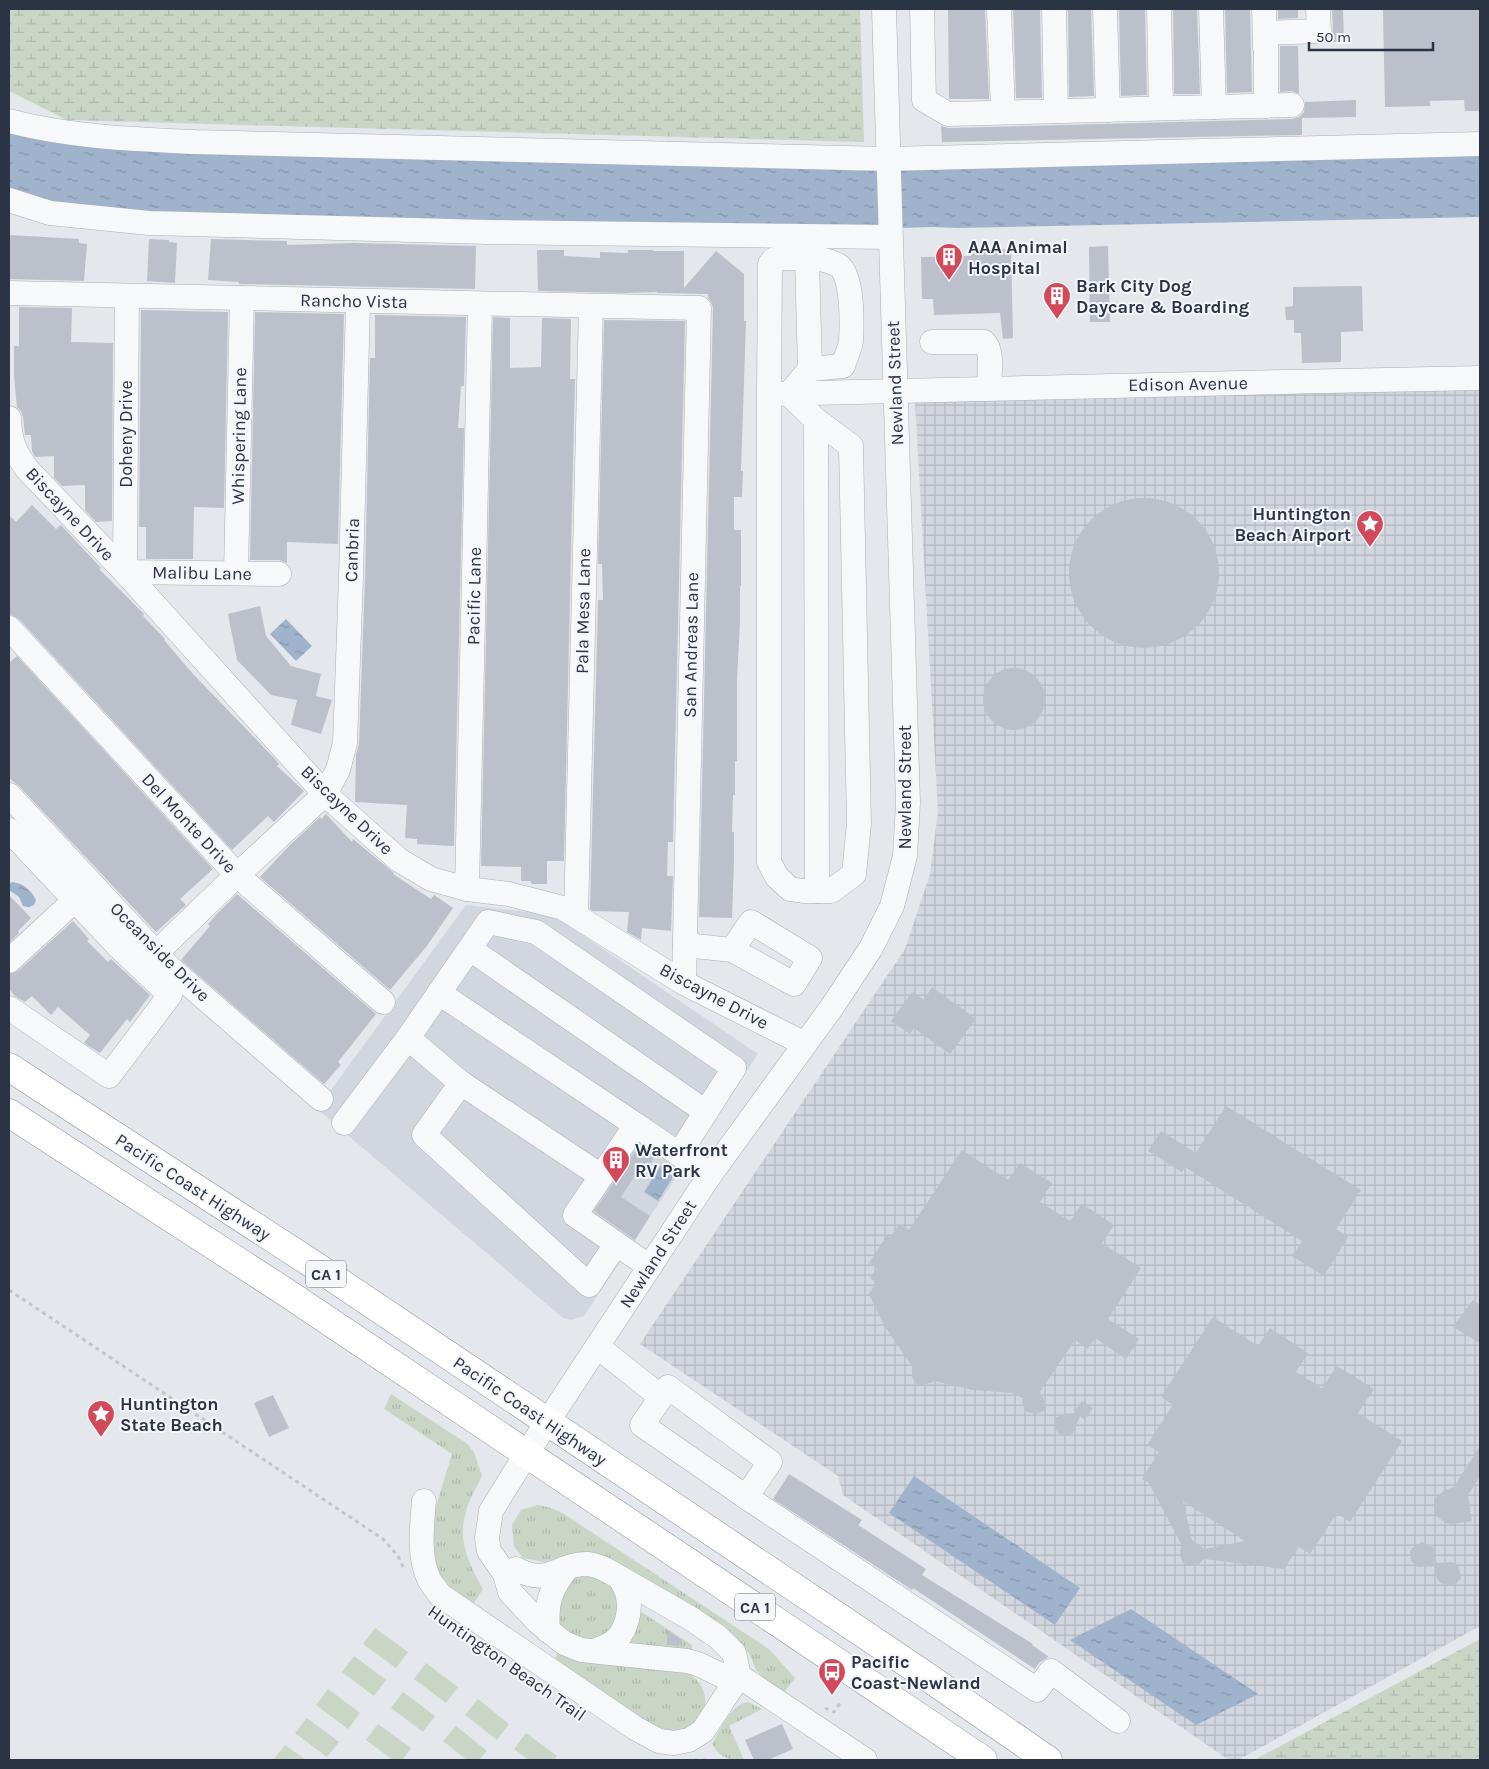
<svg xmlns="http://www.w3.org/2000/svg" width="1489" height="1769" font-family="Karla,sans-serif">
<defs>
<pattern id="industrial-grid" width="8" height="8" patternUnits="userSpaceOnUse" patternTransform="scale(1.25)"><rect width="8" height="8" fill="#d2d6de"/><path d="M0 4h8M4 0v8" fill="none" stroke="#b4b8c0"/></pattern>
<pattern id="grass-tufts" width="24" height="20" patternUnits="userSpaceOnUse" patternTransform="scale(1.25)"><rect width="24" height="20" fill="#c9d6c5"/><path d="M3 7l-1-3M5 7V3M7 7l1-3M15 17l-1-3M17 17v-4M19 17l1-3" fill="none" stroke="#adb8ab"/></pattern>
<pattern id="wetland-marsh" width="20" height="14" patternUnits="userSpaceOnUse" patternTransform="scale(1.25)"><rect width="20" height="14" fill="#c9d6c5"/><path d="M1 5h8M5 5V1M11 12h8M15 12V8" fill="none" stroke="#adb8ab"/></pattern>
<pattern id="water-ripples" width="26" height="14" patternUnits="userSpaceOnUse" patternTransform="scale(1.25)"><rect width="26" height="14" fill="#9fb4cc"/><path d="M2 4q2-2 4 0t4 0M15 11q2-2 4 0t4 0" fill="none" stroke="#8293a7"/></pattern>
</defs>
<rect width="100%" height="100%" fill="#e4e7ec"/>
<path fill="#d2d6de" d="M466,905L553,915L758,1054L584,1316L571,1320L563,1318L317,1109Z"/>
<path fill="url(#industrial-grid)" d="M1480,390V1626L1238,1760H1229L843,1495L838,1476L640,1344L905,949L930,874L938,812L915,401Z"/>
<g fill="url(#grass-tufts)">
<path d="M391,1394L466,1443L474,1452L482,1476C477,1487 468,1501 466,1512C457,1541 469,1564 483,1589L472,1606C456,1597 439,1584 430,1567C420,1550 446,1475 452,1454L384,1409Z"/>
<path d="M538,1505L552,1508L564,1514L769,1649L795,1678L783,1694L773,1689L756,1670L749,1653L715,1629L558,1558L544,1562L523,1558L514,1546L512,1525L521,1510Z"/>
<path d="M585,1573L614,1587L621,1607L614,1628L596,1640L573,1639L555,1623L564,1580Z"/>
<path d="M640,1611L692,1645V1651L628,1646L627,1640Z"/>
<path d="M557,1654L679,1668C699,1677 711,1693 703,1716C701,1722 694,1727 690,1731L660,1733L554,1661Z"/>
<path d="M748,1702L762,1709L729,1726L744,1760C729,1760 720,1758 712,1744C720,1730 731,1704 748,1702Z"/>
</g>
<g fill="url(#wetland-marsh)">
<path d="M9,9H860L864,142L67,120L9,91Z"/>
<path d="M1480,1639V1760H1254Z"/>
</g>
<g fill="#c9d6c5">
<path d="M375,1628L408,1652L396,1668L363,1644Z"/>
<path d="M354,1656L386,1680L374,1696L342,1672Z"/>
<path d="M426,1663L458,1687L446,1703L414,1679Z"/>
<path d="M328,1689L360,1713L348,1729L316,1705Z"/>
<path d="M403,1692L435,1716L423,1732L391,1708Z"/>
<path d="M478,1699L509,1724L497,1740L465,1715Z"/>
<path d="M307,1718L339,1742L327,1757L295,1733Z"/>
<path d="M378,1724L411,1748L402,1760H393L366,1740Z"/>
<path d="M456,1726L487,1751L479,1760H467L443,1741Z"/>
<path d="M526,1733L557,1756L554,1760H529L514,1749Z"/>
<path d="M285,1745L306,1760H273Z"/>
</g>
<g fill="url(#water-ripples)">
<path d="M9,129L866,171L1480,153V217L958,228L931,227L871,229L150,213L71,206L9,193Z"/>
<path d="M286,619L312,646L296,661L270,634Z"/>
<path d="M12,882C23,883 31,890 36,900L34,905L29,907L23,906L19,897L9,890V884Z"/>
<path d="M661,1165L675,1174L658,1201L644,1192Z"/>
<path d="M914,1476L1080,1588L1055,1625L889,1513Z"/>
<path d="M1131,1609L1258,1694L1196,1725L1070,1640Z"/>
</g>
<g fill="#bbc0ca" fill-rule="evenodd">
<path d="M948,9H985L989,99H949Z"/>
<path d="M1013,9H1040L1042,98H1016Z"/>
<path d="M1068,9H1091L1094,96L1069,97Z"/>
<path d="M1119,9H1145L1147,95L1121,96Z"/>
<path d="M1173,9H1197L1200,94H1174Z"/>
<path d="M1225,9H1250L1252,92L1227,93Z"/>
<path d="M1278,9H1298V18L1278,19Z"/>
<path d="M1332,9H1343L1344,42H1329L1333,30Z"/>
<path d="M1383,9H1480V111H1465L1464,100L1430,101V106L1385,107Z"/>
<path d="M1280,46H1298L1299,94L1292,91L1280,92Z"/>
<path d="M1356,100V117L1302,118V135L942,142L941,126L948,128L1292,119L1299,117L1304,112L1305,102Z"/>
<path d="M9,235L79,239V243L87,244L84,281L9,279Z"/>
<path d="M149,239L169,240V242L177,243L175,283L147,281Z"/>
<path d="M211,239L287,241V245L354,243L476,246L475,289L239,284V282L208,280Z"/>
<path d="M1108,246L1110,322H1090L1089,247Z"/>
<path d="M1011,249L1013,338L1003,339L1000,313L934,315L933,299H922L921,257L971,256V250Z"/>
<path d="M537,250H564V256L600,258V252L628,253V250H653V251H684V288L716,251L744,274V321H746L741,471H743L742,497H734V530H741V586H740V621L737,680V761H735V795H733L732,832H734V860L732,918L699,917L713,308L711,302L708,298V294L657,293V292L625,293L538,291Z"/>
<path d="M1362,286L1363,331L1341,332V362L1302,363L1301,333H1294V320H1286L1285,307L1293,306V287Z"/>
<path d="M19,307L72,308L71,342L113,343L112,521L96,522L85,510V485L62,486L54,478V456L35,457L32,451L31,435H25L23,417L21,411L17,407L14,377V346H19Z"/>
<path d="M141,310L228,312L224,508L194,507L193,559H146V527H139Z"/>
<path d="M255,312L344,314L338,544L287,542V563L279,560H250Z"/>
<path d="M375,315L466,317L464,386H461L458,428H464L454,846L417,844V839L405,838L407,805L355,802L356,755L359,744L365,577L370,358H375Z"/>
<path d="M493,317L510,318V368L541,367L542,318L571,319L570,379H575L564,861H547V884H532L530,881H521V867L481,866Z"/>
<path d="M604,320L685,321L673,842H668L667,876H673L671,931L642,928L641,940L627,932L629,912L593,911L590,909L598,600H603L602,564H598Z"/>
<circle cx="1144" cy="573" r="75"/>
<path d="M32,505L56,529L61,525L101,568L99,569L144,614L143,616L165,639L164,640L193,674L274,758L279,764L277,766L304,791L274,822L268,816L232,850L19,619L9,614V515L16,522Z"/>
<path d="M260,606L266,636L291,666L321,674L316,696L332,700L321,734L291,725L297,700L271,695L237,660L228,614Z"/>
<path d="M17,656L213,869L180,899L186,905L156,932L19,786L9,778V663Z"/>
<circle cx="1014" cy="699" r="31"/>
<path d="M326,814L352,842L353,839L394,873L393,874L431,899L434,895L453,908L426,947L390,990L260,877L289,846L320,817L321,819Z"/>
<path d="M237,894L376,1014L338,1062L341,1065L324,1084L181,960L210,926L208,924L217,914Z"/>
<path d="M9,895L31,918L18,931L19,933L9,943Z"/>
<path d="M73,921L89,939L87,941L108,962L111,959L150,995L130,1022L127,1019L100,1053L84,1043L90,1035L58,1007L51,1015L32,996L25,1002L15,996L9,989V974L18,971Z"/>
<path d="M932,987L976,1019L950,1054L914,1028L910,1034L891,1021L912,992L924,1000Z"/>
<path d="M1226,1106L1361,1190L1336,1229L1348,1237L1324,1276L1292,1256L1302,1241L1185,1167L1182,1172L1148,1151L1161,1131L1196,1153Z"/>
<path d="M640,1144L656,1155L645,1171L640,1168L621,1197L650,1216L635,1240L594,1211Z"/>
<path d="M962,1150L1008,1180L1020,1163L1052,1183L1040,1202L1070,1221L1082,1204L1114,1225L1102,1243L1141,1268L1108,1319L1139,1339L1126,1359L1095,1338L1088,1349L1075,1340L1040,1392L1044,1400L1046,1410L1037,1414L1026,1412L1023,1406L1022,1398L1013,1393L973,1390L935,1381L922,1386L915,1383L912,1376V1366L885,1327L869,1294L876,1283L870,1278L877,1268L869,1263L887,1235L890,1237L899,1224L909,1230Z"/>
<path d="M1473,1300L1480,1305V1343L1453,1327Z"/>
<path d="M1213,1317L1258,1346L1270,1328L1308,1353L1296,1372L1322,1388L1337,1366L1374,1389L1358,1413L1402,1441L1350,1522L1337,1513L1310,1554L1299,1547L1284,1569L1204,1559L1197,1566H1187L1183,1563L1180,1555L1181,1544L1149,1483L1142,1479L1159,1452L1147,1445L1173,1405L1161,1397ZM1183,1501L1215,1522L1245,1541L1205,1549L1192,1540Z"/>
<path d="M273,1395L289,1428L269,1437L254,1403Z"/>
<path d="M1082,1401L1093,1408L1085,1420L1080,1416L1073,1433L1067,1436L1060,1435L1055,1429V1418L1063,1414L1075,1413L1074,1412Z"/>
<path d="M1480,1446V1476L1468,1495L1472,1521L1452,1524L1446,1523L1436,1516L1434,1510L1435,1498L1445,1490L1454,1487Z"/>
<path d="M789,1474L862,1520L858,1525L926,1569L922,1575L1033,1644L1032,1645L1049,1657L1040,1662L1035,1669L913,1588L912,1590L773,1499Z"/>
<path d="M1422,1542L1433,1547L1437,1563L1452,1562L1459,1567L1461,1578L1456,1584L1447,1586L1440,1582L1437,1579L1435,1566L1418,1567L1411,1561L1410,1552L1412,1548Z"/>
<path d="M667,1630L682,1640L678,1646L667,1645Z"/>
<path d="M782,1724L793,1749L768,1760H754L745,1740Z"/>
</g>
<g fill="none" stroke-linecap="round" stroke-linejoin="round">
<defs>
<g id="minor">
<path d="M922,9L924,100L948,114L1292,105"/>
<path d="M999,9L1003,112"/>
<path d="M1054,9L1056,111"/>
<path d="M1105,9L1108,110"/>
<path d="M1159,9L1161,108"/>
<path d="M1211,9L1214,107"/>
<path d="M1264,9L1265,47"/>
<path d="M1266,106V33L1319,31L1318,9"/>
<path d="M9,121C70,137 131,139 194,142L887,159L1480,144"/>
<path d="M9,200L50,213L149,223L488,232L890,237"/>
<path d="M807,259L810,369"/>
<path d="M9,293L699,308L684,983"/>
<path d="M127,296L125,572L279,574"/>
<path d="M932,342H984C994,353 989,374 989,388"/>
<path d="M769,394L770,264L773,260L778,258C797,259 822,255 839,266C853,276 852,324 851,341C850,349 845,358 843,366L810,369L789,394L816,420L851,446L859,824L854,874L831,891H803L790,889L777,877L769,862V394C1006,387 1243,383 1480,378"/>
<path d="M9,418C10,441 14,451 27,469L125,572L325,794L399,860L431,879L467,889L509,894L563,908L684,983L805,1044"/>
<path d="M816,420L817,891"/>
<path d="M236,573L242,298"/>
<path d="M9,628L237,875L383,1002"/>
<path d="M9,795L170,968L321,1099"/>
<path d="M9,830L118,946L170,995L109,1076L9,1008"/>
<path d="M467,889L480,304"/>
<path d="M576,916L591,306"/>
<path d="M685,945L732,950L794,984L810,958L751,922L732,950"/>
<path d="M470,949L706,1112"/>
<path d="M157,952L237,875L325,794L338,770L345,743L351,577L358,301"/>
<path d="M9,961L74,901"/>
<path d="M439,993L636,1125"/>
<path d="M461,1083L601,1176"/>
<path d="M344,1123L408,1038"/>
<path d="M616,1244L589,1285L424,1135L461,1083L408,1038L488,922L536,932L734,1068L679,1154"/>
<path d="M650,1267L575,1215L636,1125L710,1175"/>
<path d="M598,1347L661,1397"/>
<path d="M668,1387L770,1462L746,1497L642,1425Z"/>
<path d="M746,1497L1037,1690L1051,1671L1118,1721"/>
<path d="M424,1501C422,1525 418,1557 429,1579C432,1585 437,1590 440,1595L635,1728L659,1741L674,1743L689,1740L703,1731L739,1676"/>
<path d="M505,1574L516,1569C550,1587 558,1563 588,1564C596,1565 603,1568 610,1572L690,1618L718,1637L734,1653L739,1676L865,1760"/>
<path d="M548,1631C546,1603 549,1592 566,1569"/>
<path d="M594,1651C600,1649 607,1646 612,1643C627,1633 632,1608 627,1593C626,1588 623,1583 620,1578"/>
<path d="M739,1676L727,1678L698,1664L687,1661L581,1650L564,1643L538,1622L510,1592L505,1574L489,1551L487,1538L491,1511L527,1453L710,1175L832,1007L871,948L892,906L905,856L908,803L884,9"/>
</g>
<g id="highway">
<path d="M9,1067L314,1265L913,1667L1048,1760"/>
<path d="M9,1113L287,1293L983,1760"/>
</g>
</defs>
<use href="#minor" stroke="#a9aeb7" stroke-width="25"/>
<use href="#highway" stroke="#8b94a3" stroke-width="29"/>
<g stroke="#c2c5cb" stroke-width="3" stroke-dasharray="4 4" stroke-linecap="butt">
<path d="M9,1290L383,1539L398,1556L403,1567"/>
<path d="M825,1708L834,1712L840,1703"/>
<path d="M694,1760H708"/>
</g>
<use href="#minor" stroke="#f7f8fa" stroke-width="24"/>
<use href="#highway" stroke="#fff" stroke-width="28"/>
</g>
<defs>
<symbol id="building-pin" viewBox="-11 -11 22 30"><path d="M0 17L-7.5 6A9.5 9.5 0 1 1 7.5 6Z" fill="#d1495b" stroke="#f4f6f9"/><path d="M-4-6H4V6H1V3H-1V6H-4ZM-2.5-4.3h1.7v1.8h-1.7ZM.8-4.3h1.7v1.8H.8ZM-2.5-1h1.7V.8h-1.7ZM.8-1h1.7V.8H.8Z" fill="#fff"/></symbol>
<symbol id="sight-pin" viewBox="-11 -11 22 30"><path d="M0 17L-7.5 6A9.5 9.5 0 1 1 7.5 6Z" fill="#d1495b" stroke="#f4f6f9"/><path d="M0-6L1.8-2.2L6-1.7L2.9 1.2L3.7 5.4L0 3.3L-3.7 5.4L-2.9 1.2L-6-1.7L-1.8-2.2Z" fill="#fff"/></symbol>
<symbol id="bus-pin" viewBox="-11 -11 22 30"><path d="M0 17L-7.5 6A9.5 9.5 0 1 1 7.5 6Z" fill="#d1495b" stroke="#f4f6f9"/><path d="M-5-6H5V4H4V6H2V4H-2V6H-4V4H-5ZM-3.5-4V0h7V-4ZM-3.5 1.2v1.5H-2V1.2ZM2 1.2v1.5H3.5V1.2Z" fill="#fff"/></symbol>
</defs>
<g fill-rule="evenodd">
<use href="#building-pin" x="933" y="241" width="32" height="43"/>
<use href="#building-pin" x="1041" y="280" width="32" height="43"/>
<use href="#sight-pin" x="1354" y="508" width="32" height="43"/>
<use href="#building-pin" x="600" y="1144" width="32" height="43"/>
<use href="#sight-pin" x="85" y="1398" width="32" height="43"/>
<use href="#bus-pin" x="816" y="1656" width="32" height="43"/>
</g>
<g text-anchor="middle" stroke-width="4" stroke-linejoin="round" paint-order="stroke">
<g fill="#f4f6f9" stroke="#676e7b" stroke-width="1">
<rect x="306" y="1260.5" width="40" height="27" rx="4"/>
<rect x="735" y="1593.5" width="40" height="27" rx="4"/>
</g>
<g font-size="16" font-weight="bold" fill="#2b3445">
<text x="326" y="1280">CA 1</text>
<text x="755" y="1613">CA 1</text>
</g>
<g font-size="18" font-weight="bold" fill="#2b3445" stroke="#f4f6f9" text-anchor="start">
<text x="968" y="253">AAA Animal<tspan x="968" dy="21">Hospital</tspan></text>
<text x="1076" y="292">Bark City Dog<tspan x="1076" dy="21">Daycare &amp; Boarding</tspan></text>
<text x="1351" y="520" text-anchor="end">Huntington<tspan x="1351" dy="21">Beach Airport</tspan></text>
<text x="635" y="1156">Waterfront<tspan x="635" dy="21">RV Park</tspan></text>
<text x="120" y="1410">Huntington<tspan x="120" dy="21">State Beach</tspan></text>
<text x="851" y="1668">Pacific<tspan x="851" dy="21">Coast-Newland</tspan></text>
</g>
<g font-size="18" fill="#2b3445" stroke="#f4f6f9">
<text transform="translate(354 301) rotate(1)" y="6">Rancho Vista</text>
<text transform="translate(895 383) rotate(-92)" y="6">Newland Street</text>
<text transform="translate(1188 384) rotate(-1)" y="6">Edison Avenue</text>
<text transform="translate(126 434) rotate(-90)" y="6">Doheny Drive</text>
<text transform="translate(239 436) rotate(-89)" y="6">Whispering Lane</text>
<text transform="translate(70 514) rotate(47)" y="6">Biscayne Drive</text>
<text transform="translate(352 550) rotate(-88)" y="6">Canbria</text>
<text transform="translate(202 573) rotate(1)" y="6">Malibu Lane</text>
<text transform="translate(474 596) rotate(-89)" y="6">Pacific Lane</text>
<text transform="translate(583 611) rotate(-89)" y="6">Pala Mesa Lane</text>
<text transform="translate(691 645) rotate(-89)" y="6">San Andreas Lane</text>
<text transform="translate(905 787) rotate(-90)" y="6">Newland Street</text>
<text transform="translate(347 810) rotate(44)" y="6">Biscayne Drive</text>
<text transform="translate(189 823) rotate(47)" y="6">Del Monte Drive</text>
<text transform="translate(160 952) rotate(45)" y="6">Oceanside Drive</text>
<text transform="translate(714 996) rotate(28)" y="6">Biscayne Drive</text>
<text transform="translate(193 1187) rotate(33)" y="6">Pacific Coast Highway</text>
<text transform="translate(658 1254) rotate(-57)" y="6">Newland Street</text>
<text transform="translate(530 1411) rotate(34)" y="6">Pacific Coast Highway</text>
<text transform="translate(507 1663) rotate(35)" y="6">Huntington Beach Trail</text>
</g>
</g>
<rect width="1489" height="1769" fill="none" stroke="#2b3445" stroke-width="20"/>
<path d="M1309 42v8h124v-8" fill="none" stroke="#2b3445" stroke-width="2.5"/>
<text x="1316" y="42" font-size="15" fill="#2b3445" stroke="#f4f6f9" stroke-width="4" paint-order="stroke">50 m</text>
</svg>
